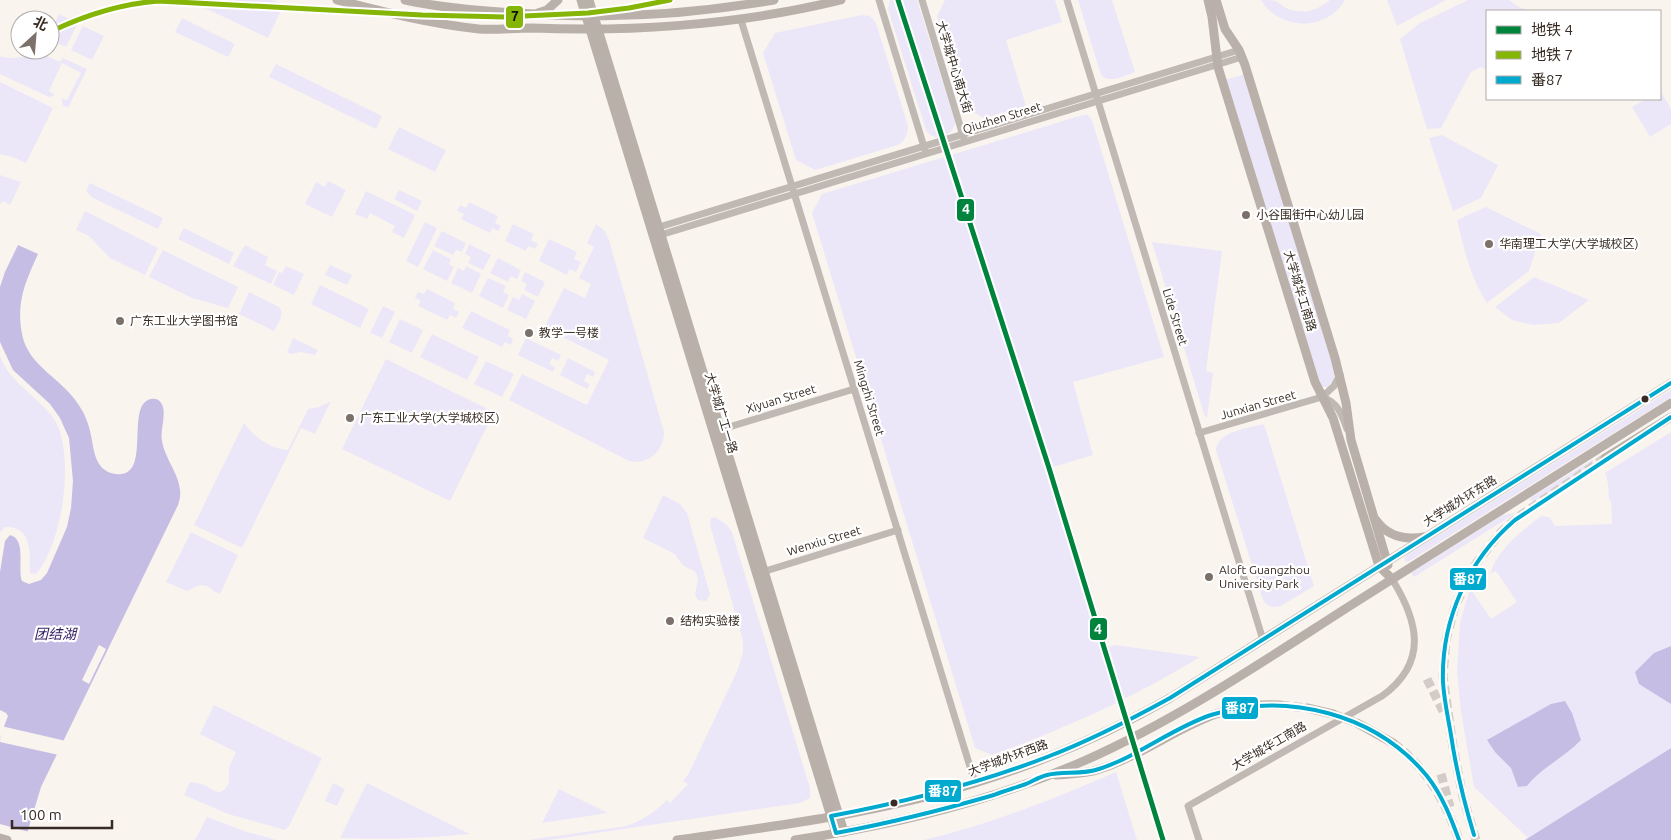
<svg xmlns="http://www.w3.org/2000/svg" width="1671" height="840" font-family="Ubuntu,'Noto Sans SC',sans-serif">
<rect width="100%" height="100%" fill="#faf4ef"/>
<g fill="#ece7f8">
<path d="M188,0H272L284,4L268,38Z"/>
<path d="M890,0H917L955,122C954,136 934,144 926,130L888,9Z"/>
<path d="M945,0H1055L1062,22L1006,40L1026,106L984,118L965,108L937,16Z"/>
<path d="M1078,0H1112L1135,72C1124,76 1110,84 1101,75Z"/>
<path d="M1261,0C1265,0 1272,0 1276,1C1280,3 1282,6 1286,8C1302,15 1317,11 1330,0H1345C1327,32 1279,31 1261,0Z"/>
<path d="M1387,0H1446L1397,26Z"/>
<path d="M1468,0H1509L1519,7L1530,11H1487V70L1481,67L1471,72L1441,128L1427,129L1400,39L1420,23Z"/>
<path d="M59,14L78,23L66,47L50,40V33Z"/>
<path d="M861,15L870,16L876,23L908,126C908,134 905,141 898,145L815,170L796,160L763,53L775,33Z"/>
<path d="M182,18L235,44L228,57L175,32Z"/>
<path d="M83,26L104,36L92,60L71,50Z"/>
<path d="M36,51L60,62L63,58L87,69L68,108L63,105L61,98L67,100L81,73L62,63L49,91L55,95L49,97L0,74V56C13,60 24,58 36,51Z"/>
<path d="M276,64L382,116L376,129L269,77Z"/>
<path d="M1245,74L1335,372L1334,379L1328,387H1323L1319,384L1225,80Z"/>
<path d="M0,82L53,108L26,163L12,157L0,154Z"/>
<path d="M1660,90L1671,109V124L1650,137L1632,107L1646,99H1660Z"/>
<path d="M1083,115H1088L1092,120L1164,357L1073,382L1093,455L1053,467L1109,647L1116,645L1200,657C1131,699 1067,728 992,755L975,748L812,213L822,194Z"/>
<path d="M399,127L446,150L435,172L388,149Z"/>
<path d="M1442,135L1498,165L1481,198L1453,211L1429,138Z"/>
<path d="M0,175L21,182L10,205L3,201L0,204Z"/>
<path d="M328,181L346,190L332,217L305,204L316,182L325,187Z"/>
<path d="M90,183L163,218L158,229L93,198L86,191Z"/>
<path d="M399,190L422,201L417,211L394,199Z"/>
<path d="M366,191L415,215L404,238L392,232L395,226L370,213L367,219L355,214Z"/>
<path d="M469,202L498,216L495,223L501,226L498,231L492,228L490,233L461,219L464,214L457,211L460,205L466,208Z"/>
<path d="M1486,207L1541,234L1529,271L1487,303C1470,277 1464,249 1457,220Z"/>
<path d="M85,211L158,248L145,275L110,258L89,236L76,230Z"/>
<path d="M425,222L437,228L418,267L406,261Z"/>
<path d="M513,224L534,234L531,240L538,244L535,249L528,246L526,251L505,241Z"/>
<path d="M596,224L605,231L609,240L664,432C664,451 648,466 629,461L509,400L522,374L587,405L609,360L544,328L564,288L585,298L591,284L579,278L594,247L587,243Z"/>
<path d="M184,228L234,253L229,264L178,239Z"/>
<path d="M442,231L466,243L462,252L456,250L453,255L434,246Z"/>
<path d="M549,239L577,252L574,259L581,262L576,272L569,269L567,275L539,261Z"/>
<path d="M1152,242L1222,251L1206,371L1213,373L1207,418L1204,414Z"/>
<path d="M469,244L491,255L483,270L468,263L471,257L465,254Z"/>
<path d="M245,245L268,257L265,265L277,271L271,284L233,266Z"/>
<path d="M163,250L238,287L228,308L192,298L149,277Z"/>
<path d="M433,250L451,259L449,264L454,267L447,281L423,269Z"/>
<path d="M498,258L521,270L517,279L511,276L508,282L490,273Z"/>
<path d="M330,265L352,275L347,285L325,275Z"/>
<path d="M286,266L304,274L294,295L273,285L279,272L282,273Z"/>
<path d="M466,266L481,274L472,293L451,283L458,268L464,271Z"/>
<path d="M525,272L545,282L538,297L524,290L527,284L521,281Z"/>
<path d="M1534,277L1589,300L1559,323L1533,325L1512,320L1495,307Z"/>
<path d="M488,278L506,286L503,292L509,295L503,308L479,296Z"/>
<path d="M320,285L369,309L360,328L311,304Z"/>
<path d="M427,289L455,303L453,309L459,312L456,318L450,315L447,320L418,306L421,301L415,298L418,292L424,294Z"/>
<path d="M249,292L279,307C285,315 278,323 274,331L239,314Z"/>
<path d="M522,294L535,301L526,319L507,310L513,297L519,300Z"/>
<path d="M383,306L395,312L382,338L370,333Z"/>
<path d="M471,311L510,330L508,336L513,339L511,345L505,342L502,347L462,328Z"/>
<path d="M400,319L423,330L412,353L389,342Z"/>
<path d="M432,334L479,357L467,380L420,357Z"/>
<path d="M293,338L318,350L315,355L301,352L291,354L287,352Z"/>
<path d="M526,338L561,355L558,361L552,358L549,364L555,367L553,372L518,355Z"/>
<path d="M0,356C9,382 36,395 52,416C77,449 63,544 36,574L30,573C30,552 32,526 5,527L0,532Z"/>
<path d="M568,358L595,372L593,377L587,374L584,381L590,384L587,389L560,375Z"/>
<path d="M386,359L494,412L450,501L342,449Z"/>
<path d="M486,361L514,374L502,397L474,384Z"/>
<path d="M1671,390V397L1408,562L1404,561L1405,556Z"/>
<path d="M331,401L315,434L301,428L242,548L194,525L244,423C254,437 271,449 288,450L308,409L319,407Z"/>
<path d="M1264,424L1314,586L1281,606C1272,609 1265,606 1262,597L1216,450C1218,431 1249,428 1264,424Z"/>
<path d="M1671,432V748L1528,838L1474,787L1461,712L1457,671L1460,623L1470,588L1491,619L1517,602L1496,571L1490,574C1498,548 1521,532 1541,516L1549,517L1555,526L1612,524L1611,501L1609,500L1608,483L1605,473Z"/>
<path d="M1592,460L1594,462V469L1534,501L1530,500V498Z"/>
<path d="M663,495L680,504L687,513L710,594L706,601L698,600L695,595L698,579C695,567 691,571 684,566C679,562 678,556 673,553L643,538Z"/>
<path d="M1516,513L1414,577L1411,573L1503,515Z"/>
<path d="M715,517L727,525L732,532L810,788V798L800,803L549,840H528L627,826C643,820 655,812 667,800L670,803L688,784L683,781L688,775L738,669L743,652V641L710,525L711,518Z"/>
<path d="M191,532L238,555L220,594L215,592L207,586L200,585L187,591L166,582Z"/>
<path d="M214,705L322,758L289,826L285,830L228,814L184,795L190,782C194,783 198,783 202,784C212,787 219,801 229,783V767L236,752L200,734Z"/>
<path d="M1116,772L1137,840H924C991,824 1054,799 1116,772Z"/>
<path d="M333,783L345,789L337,806L325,801Z"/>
<path d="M367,783L470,834C427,838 384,840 340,838Z"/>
<path d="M559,789L608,813L542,823Z"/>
<path d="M207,817L247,832L277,840H195Z"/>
</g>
<g fill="#c6bde4">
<path d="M18,245L38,254C25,283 16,302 22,334C28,367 64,379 80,407C85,414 88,423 90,431C94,446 93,467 111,473C152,484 128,417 145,402C148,399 152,398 156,399C171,405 159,429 162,441C166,464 187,481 178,505L41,787L25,840H0V737L8,716L6,713L0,710V572L5,541L10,535C27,539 17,569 22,581L29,584L41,580L47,573L67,527L71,508L73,481L69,438L60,418L50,404L13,370L0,342V287L5,272Z"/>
<path d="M1671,646V704L1639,684L1635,672L1654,653Z"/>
<path d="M1565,701L1572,713L1581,740C1565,757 1541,768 1527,786L1518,787L1511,768L1495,752L1487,740L1551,704Z"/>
<path d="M1671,748V840H1525Z"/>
</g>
<g fill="#faf4ef">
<path d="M99,645L106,649L89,684L82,680Z"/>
<path d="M1,726L66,741L59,755L0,742Z"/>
<path d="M0,824L29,832L28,840H0Z"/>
</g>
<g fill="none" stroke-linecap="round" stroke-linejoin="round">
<g stroke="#d3ccc6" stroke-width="9" stroke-dasharray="9 4.5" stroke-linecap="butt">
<path d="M1427,679L1444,713"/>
<path d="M1280,705L1307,708"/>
<path d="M1333,714L1357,723"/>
<path d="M1393,743C1427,768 1445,801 1459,840"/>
<path d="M1441,774L1450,807"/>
<path d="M1476,840L1463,797L1453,747L1443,676L1446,640L1455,606L1477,562L1501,532L1518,517L1605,458"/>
</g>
<g stroke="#c0b8b3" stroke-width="7">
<path d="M879,0L925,150"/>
<path d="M922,0L964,139"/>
<path d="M1067,0L1263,640"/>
<path d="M741,20L975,783"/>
<path d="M656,228L1239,50"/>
<path d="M657,236L1242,57"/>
<path d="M1322,397C1338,402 1342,415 1347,429"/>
<path d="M716,431L854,389"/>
<path d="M1199,433L1322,397L1334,386L1340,375"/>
<path d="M759,573L898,530"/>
<path d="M1199,840L1188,806L1382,696C1429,662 1418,621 1392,579"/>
</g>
<g stroke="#b9b0a9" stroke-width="9">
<path d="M337,0C384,12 431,24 479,29C496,30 514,28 532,28C637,32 739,25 841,0"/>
<path d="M405,0C447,9 491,12 534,14C614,19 695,14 774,0"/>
<path d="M581,0L836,833"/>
<path d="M589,0L844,832"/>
<path d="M1208,0L1212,17L1218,67L1315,382L1333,418L1379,566L1392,579"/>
<path d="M1216,0L1225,29L1239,50L1245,65L1335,358L1346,403L1351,440L1388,565"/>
<path d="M538,13L547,10L558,0"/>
<path d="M1605,458L1671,417"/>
<path d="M1376,520C1387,536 1405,540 1424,537"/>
<path d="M1307,708L1333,714"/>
<path d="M1357,723L1393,743"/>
<path d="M1056,775C1069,774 1084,774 1097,770C1163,749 1204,700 1280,705"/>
<path d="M0,838L7,840"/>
<path d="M677,840C777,826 879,813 975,783C1043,762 1109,733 1170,698L1671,383"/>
<path d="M795,840C895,825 994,801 1086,760C1182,717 1268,658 1356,602C1461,535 1566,470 1671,403"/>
</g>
<defs>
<g id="bus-1">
<path d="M1474,835C1464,802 1456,769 1451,735C1448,717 1444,700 1443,682C1441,620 1468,560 1515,520L1671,417"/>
<path d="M1459,840C1451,818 1442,795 1427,776C1376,714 1287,691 1211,715C1172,728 1139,756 1099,769C1082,775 1064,771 1047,775C1039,777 1033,781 1026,784C1015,788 1004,791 994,795C942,810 890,823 836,833L831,816C905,802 977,784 1047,757C1089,741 1130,720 1170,698L1671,383"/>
</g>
</defs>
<use href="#bus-1" stroke="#fff" stroke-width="8"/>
<use href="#bus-1" stroke="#00a9ce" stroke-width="4"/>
<defs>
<path id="metro-1" d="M898,0L1049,468L1163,840"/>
<path id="metro-2" d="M50,32C85,15 120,4 158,1L422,15L505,17L588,13L629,8L670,0"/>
</defs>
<use href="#metro-1" stroke="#fff" stroke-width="9"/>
<use href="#metro-2" stroke="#fff" stroke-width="9"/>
<use href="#metro-1" stroke="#00843d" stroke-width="5"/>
<use href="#metro-2" stroke="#84b507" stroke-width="5"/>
</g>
<g fill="#7b716a" stroke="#fff" stroke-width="2">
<circle cx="1246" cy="215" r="5"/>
<circle cx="1489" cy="244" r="5"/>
<circle cx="120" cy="321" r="5"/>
<circle cx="529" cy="333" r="5"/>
<circle cx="350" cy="418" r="5"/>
<circle cx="1209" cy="577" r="5"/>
<circle cx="670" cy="621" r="5"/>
</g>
<g fill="#372b23" stroke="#fff" stroke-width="2">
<circle cx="1645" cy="399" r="4.5"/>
<circle cx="894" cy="803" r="4.5"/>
</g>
<g text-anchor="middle" stroke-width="4.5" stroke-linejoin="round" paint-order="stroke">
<g font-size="12" fill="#372b23" stroke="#fff">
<text transform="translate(954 67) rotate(73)" y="4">大学城中心南大街</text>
<text transform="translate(1002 118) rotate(-17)" y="4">Qiuzhen Street</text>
<text transform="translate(1300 291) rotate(73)" y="4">大学城华工南路</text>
<text transform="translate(1175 317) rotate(73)" y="4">Lide Street</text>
<text transform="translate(869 398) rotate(73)" y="4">Mingzhi Street</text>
<text transform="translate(781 399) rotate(-17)" y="4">Xiyuan Street</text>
<text transform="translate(1258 405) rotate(-16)" y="4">Junxian Street</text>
<text transform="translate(721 413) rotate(73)" y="4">大学城广工一路</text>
<text transform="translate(1460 501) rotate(-32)" y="4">大学城外环东路</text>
<text transform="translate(824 541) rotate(-17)" y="4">Wenxiu Street</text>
<text transform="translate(1269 746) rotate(-30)" y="4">大学城华工南路</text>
<text transform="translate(1008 758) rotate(-20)" y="4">大学城外环西路</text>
</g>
<g font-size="12" fill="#372b23" stroke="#fff" text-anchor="start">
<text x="1256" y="219">小谷围街中心幼儿园</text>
<text x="1499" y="248">华南理工大学(大学城校区)</text>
<text x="130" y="325">广东工业大学图书馆</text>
<text x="539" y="337">教学一号楼</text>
<text x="360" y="422">广东工业大学(大学城校区)</text>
<text x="1219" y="574">Aloft Guangzhou<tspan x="1219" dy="14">University Park</tspan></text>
<text x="680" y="625">结构实验楼</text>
</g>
<g font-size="14" font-style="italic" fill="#321d60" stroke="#fff">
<text x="55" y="639">团结湖</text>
</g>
</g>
<g stroke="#fff" stroke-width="2">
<rect x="505" y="5" width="19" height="24" rx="5" fill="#84b507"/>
<rect x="956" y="198" width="19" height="24" rx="5" fill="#00843d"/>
<rect x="1449" y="567" width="38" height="24" rx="5" fill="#00a9ce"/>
<rect x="1089" y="617" width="19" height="24" rx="5" fill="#00843d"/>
<rect x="1221" y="696" width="38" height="24" rx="5" fill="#00a9ce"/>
<rect x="924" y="779" width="38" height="24" rx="5" fill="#00a9ce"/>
</g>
<g font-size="14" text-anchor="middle" font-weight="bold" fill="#fff">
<text x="966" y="214">4</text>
<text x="1468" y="584">番87</text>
<text x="1098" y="634">4</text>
<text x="1240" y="713">番87</text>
<text x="943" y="796">番87</text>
</g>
<g font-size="14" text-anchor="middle" font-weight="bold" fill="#111">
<text x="515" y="21">7</text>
</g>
<rect x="1486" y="10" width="175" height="90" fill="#ffffff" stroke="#afaaa7"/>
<rect x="1496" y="26" width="25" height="8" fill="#00843d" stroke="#afaaa7"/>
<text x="1531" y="35" font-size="15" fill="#372b23">地铁 4</text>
<rect x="1496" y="51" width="25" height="8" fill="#84b507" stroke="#afaaa7"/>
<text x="1531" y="60" font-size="15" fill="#372b23">地铁 7</text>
<rect x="1496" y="76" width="25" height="8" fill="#00a9ce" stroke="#afaaa7"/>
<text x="1531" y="85" font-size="15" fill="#372b23">番87</text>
<g transform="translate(35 35) rotate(26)"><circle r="24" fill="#ffffff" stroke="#afaaa7"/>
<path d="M0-4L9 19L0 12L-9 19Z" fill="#7b716a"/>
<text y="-8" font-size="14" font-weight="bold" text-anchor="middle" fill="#372b23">北</text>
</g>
<path d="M12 820v8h100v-8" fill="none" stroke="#372b23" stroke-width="2.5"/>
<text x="20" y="820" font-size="15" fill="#372b23" stroke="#ffffff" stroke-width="4" paint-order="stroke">100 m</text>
</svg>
